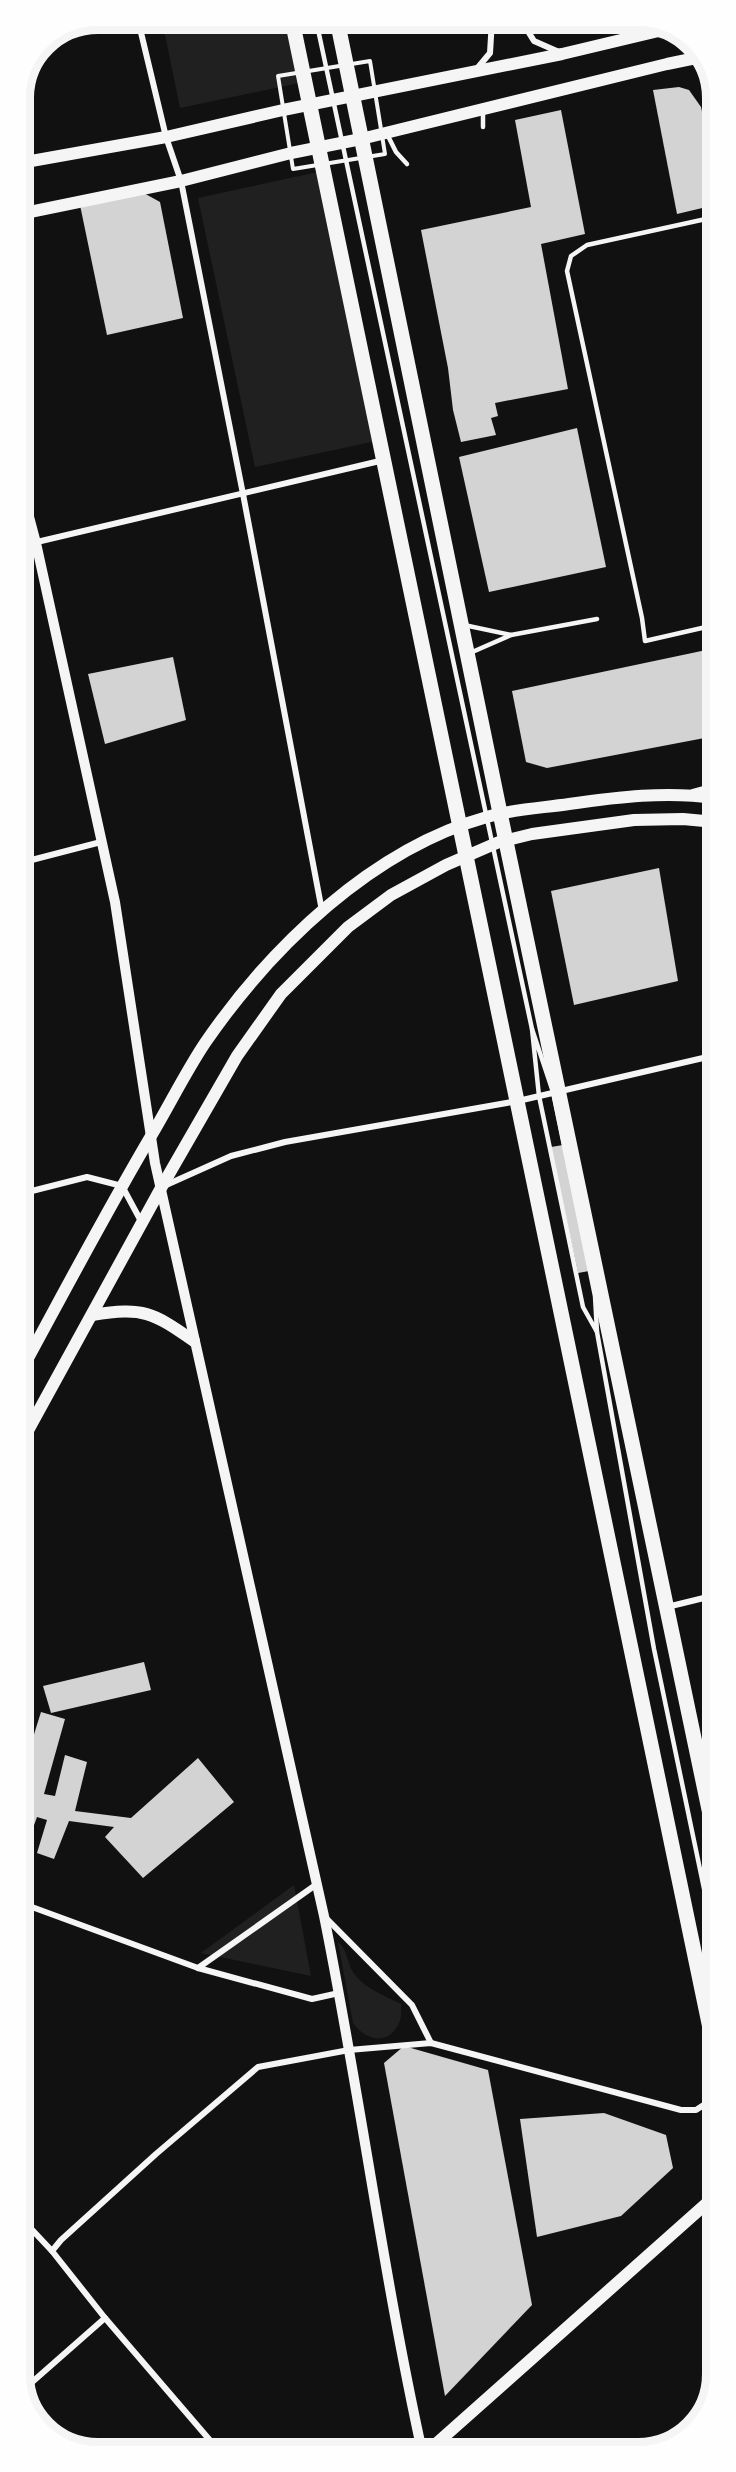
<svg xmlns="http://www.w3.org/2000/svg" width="736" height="2472" font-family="'Times New Roman',serif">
<rect width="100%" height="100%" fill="#111"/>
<g fill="#202020">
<path d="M162,20H286L299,83L180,108Z"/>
<path d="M318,172L376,441L255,467L198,198Z"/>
<path d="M294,1885L311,1976L201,1953Z"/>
<path d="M338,1942C348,1950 346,1961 353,1972C362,1987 385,1996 401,2004C401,2010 402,2018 399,2023C388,2046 366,2041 353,2023Z"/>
</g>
<g fill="#d3d3d3">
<path d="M679,87L689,90L701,107L715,169V205L677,214L653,90Z"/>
<path d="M561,110L585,234L541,244L568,389L495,403L498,416L491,418L496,435L461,442L453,410L448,368L421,230L531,207L515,120Z"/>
<path d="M140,191L160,202L183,318L107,335L80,205Z"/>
<path d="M577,428L606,567L489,592L459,457Z"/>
<path d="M711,649L715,666V736L547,768L526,762L512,691Z"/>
<path d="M173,657L186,720L105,744L88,674Z"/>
<path d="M659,868L678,981L574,1005L551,891Z"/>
<path d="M563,1145L589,1271L578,1273L551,1147Z"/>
<path d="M144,1662L151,1690L51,1713L43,1686Z"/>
<path d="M41,1712L65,1719L44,1794L55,1796L65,1755L87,1762L75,1811L131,1818L198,1758L234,1802L143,1878L105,1837L114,1827L69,1821L54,1859L37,1853L47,1820L37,1817L26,1847L21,1846V1776Z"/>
<path d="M404,2046L488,2070L532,2305L445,2396L384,2063Z"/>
<path d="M604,2113L666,2135L673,2168L621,2216L537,2237L520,2119Z"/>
</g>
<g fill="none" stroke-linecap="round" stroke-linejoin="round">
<path stroke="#f5f5f5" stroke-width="4" d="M370,61L385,154L293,169L278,76Z"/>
<g stroke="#f5f5f5" stroke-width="4.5">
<path d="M316,20L532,1029"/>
<path d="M483,112V127"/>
<path d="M387,134L396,152L407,164"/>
<path d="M715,217L587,245L571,256L567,271L642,618L645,641L715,625"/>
<path d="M464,625L511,635"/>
<path d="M470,653L511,635L597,619"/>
<path d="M532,1029L553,1092L595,1296L597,1332L583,1307L539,1096Z"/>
<path d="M597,1332L654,1649L716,1946"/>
</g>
<g stroke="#f5f5f5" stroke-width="6">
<path d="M138,20L166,137L181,181L243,494L322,911"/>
<path d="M521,20L534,41L559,52"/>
<path d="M475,71L490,53L492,20"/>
<path d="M20,546L384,460"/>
<path d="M693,792L715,786"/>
<path d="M20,863L101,842"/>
<path d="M164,1186L231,1156L285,1142L518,1101L716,1055"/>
<path d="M20,1194L87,1177L122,1186L142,1223"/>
<path d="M667,1607L716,1595"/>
<path d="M21,1903L198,1968L312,1999L339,1993"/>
<path d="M326,1918L412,2005L431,2043"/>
<path d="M198,1968L317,1884"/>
<path d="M21,2218L52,2251L105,2318L220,2452"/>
<path d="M52,2251L61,2240L156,2154L258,2067L349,2050L431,2043L681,2110H696L716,2097"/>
<path d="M22,2391L105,2318"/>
</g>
<path stroke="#f5f5f5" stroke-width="10" d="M20,483L36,543L115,902L155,1163L324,1916C360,2094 383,2274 422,2451"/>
<g stroke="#f5f5f5" stroke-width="12">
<path d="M20,163L166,137L283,110L562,54L667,29"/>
<path d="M20,214L181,181L291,153L361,139L667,64L701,57"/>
<path d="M92,1315C144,1307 152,1312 194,1341"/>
<path d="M20,1373C63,1294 105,1214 151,1136C169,1106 185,1073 205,1043C271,947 372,849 487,817C513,809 542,808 569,804C618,797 666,791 715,798"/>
<path d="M20,1445L161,1188L237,1056L281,994L348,927L391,895L446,865L499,842L532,834L634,820L683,819L715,822"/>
<path d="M428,2451L716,2195"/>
</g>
<g stroke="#f5f5f5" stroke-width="15">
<path d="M292,20L716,2057"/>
<path d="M337,20L500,813L716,1843"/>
</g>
</g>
<path d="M0 0H736V2472H0ZM98 30H638A68 68 0 0 1 706 98V2374A68 68 0 0 1 638 2442H98A68 68 0 0 1 30 2374V98A68 68 0 0 1 98 30Z" fill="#fefefe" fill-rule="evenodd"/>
<path fill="none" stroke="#f5f5f5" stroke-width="8" d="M98 30H638A68 68 0 0 1 706 98V2374A68 68 0 0 1 638 2442H98A68 68 0 0 1 30 2374V98A68 68 0 0 1 98 30Z"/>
</svg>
